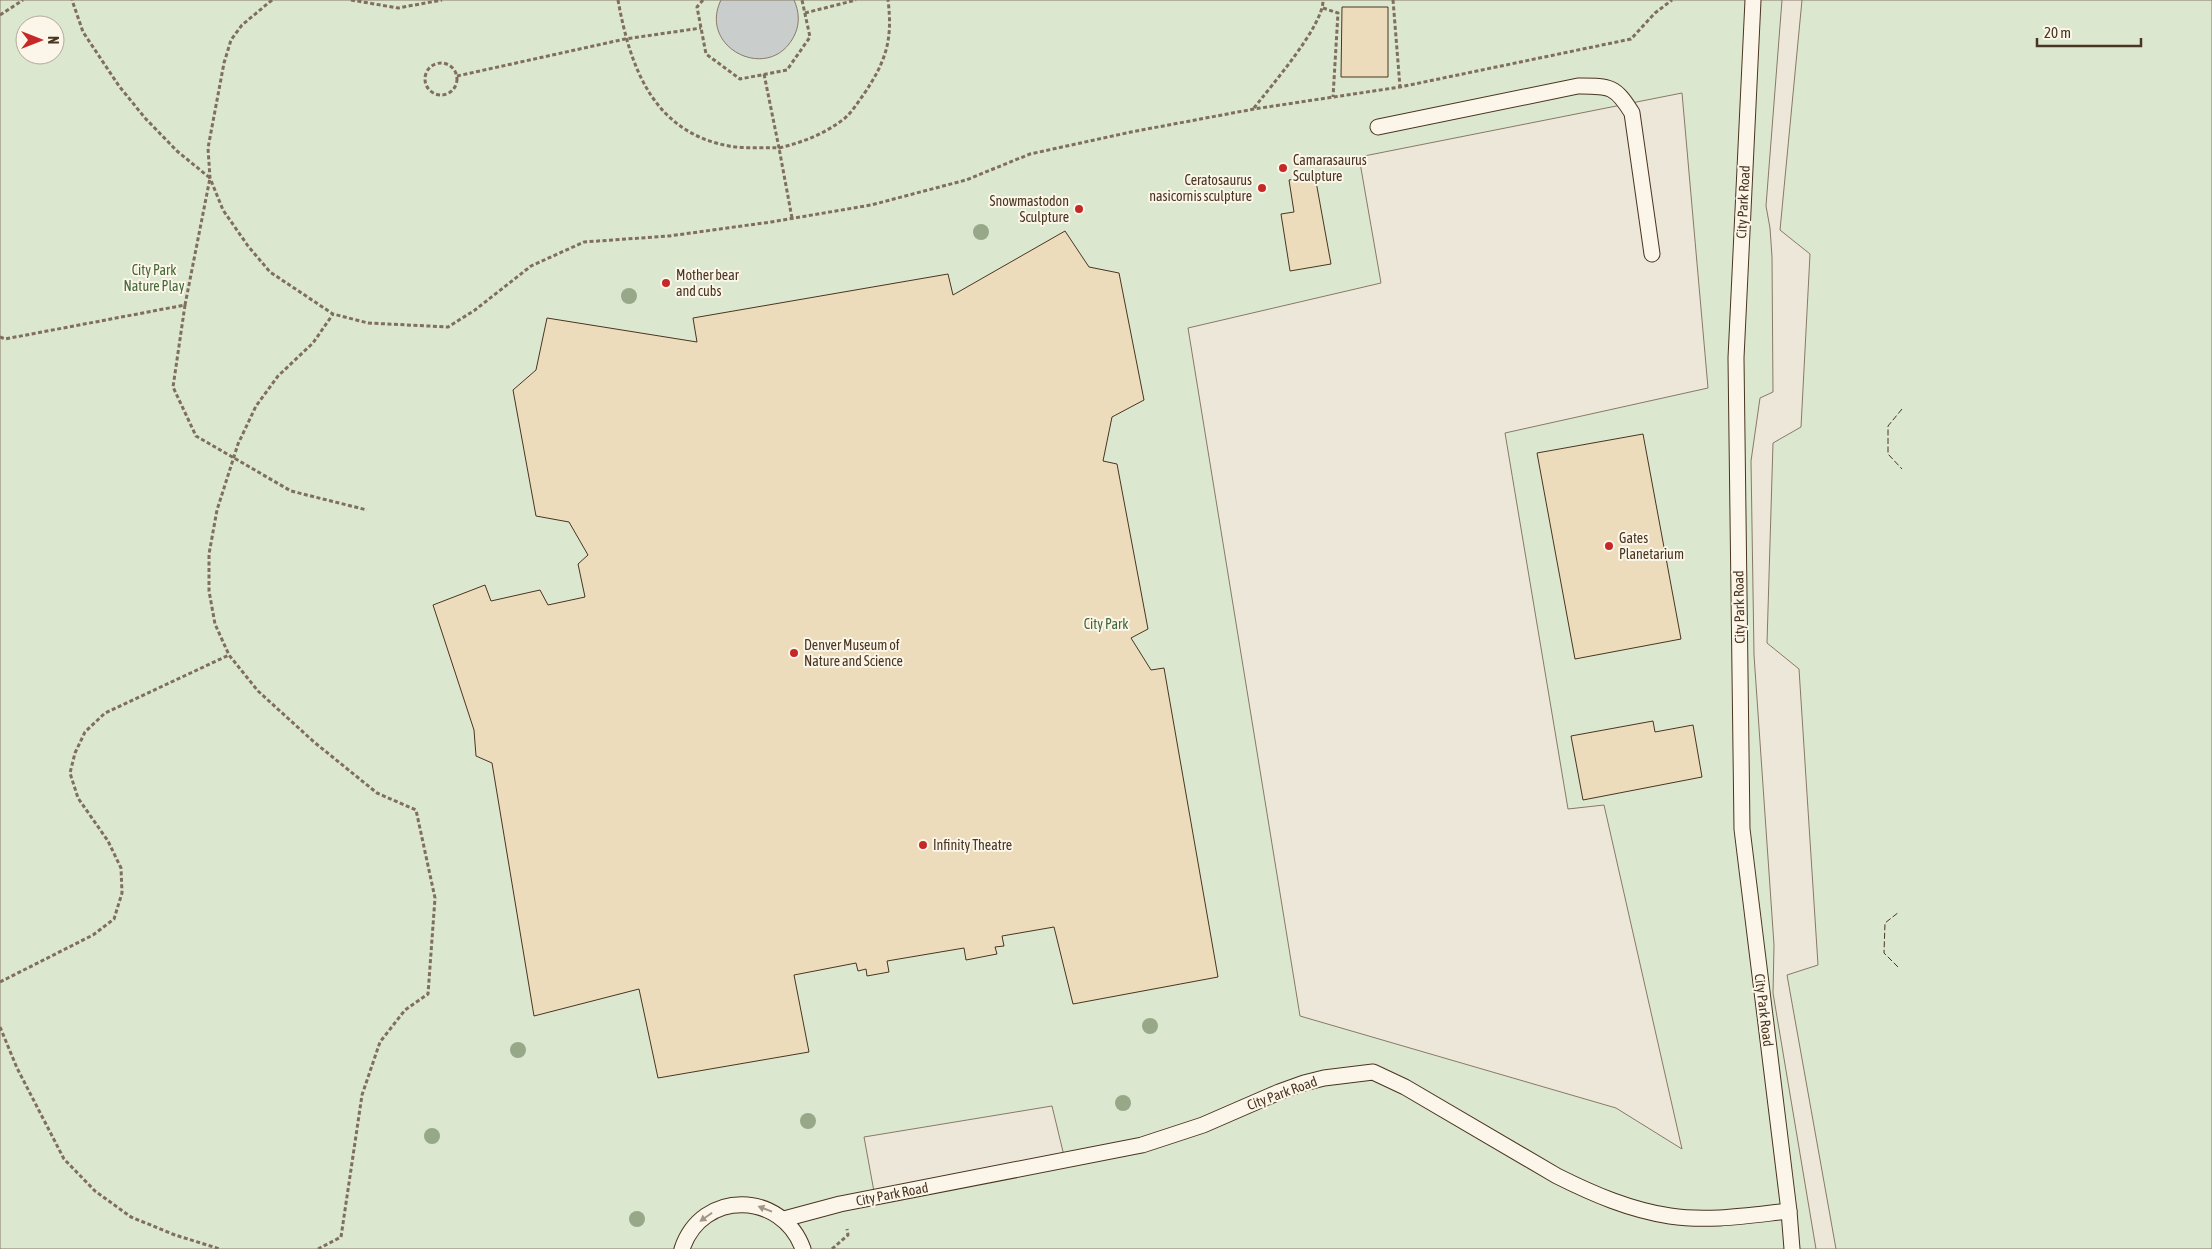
<svg xmlns="http://www.w3.org/2000/svg" width="2212" height="1249" font-family="'Asap Condensed',sans-serif">
<rect width="100%" height="100%" fill="#fbf6e9"/>
<path fill="#dce7d0" stroke="#887966" fill-rule="evenodd" d="M0,0H2212V1249H0ZM25,25H55V55H25Z"/>
<g fill="#ede7d9" stroke="#887966">
<path d="M1782,0H1802L1780,230L1810,254L1801,427L1773,443L1767,643L1799,669L1818,965L1787,975L1836,1249H1816L1773,993L1774,945L1754,655L1751,461L1760,398L1773,392L1772,257L1770,228L1766,206Z"/>
<path d="M1682,93L1708,388L1505,433L1568,809L1604,805L1682,1149L1616,1108L1300,1016L1188,328L1381,283L1359,157Z"/>
<path d="M1052,1106L1065,1160L875,1197L864,1137Z"/>
</g>
<path fill="#c9cecd" stroke="#887966" d="M721,0H794C799,11 800,23 795,34C772,85 697,49 721,0Z"/>
<g fill="#ecdcbc" stroke="#4a3520">
<path d="M1342,7H1388V77H1341Z"/>
<path d="M1315,176L1331,264L1290,271L1281,214L1294,212L1289,180Z"/>
<path d="M1065,231L1089,267L1119,273L1144,400L1112,417L1103,461L1117,464L1148,629L1131,638L1151,670L1164,668L1218,977L1073,1004L1054,927L1002,936L1004,946L995,947L997,954L966,960L964,948L887,961L889,972L867,976L866,969L858,971L856,963L794,975L809,1052L658,1078L639,989L534,1016L492,763L476,756L474,730L433,605L485,585L491,601L540,590L548,605L585,597L578,564L588,555L569,522L536,516L513,390L536,370L547,318L697,342L693,318L948,274L953,295Z"/>
<path d="M1643,434L1681,639L1575,659L1537,453Z"/>
<path d="M1653,721L1655,732L1693,725L1702,777L1583,800L1571,736Z"/>
</g>
<g fill="none" stroke-linecap="round" stroke-linejoin="round">
<defs>
<g id="service">
<path d="M1753,0L1736,358L1742,829L1789,1211L1792,1249"/>
<path d="M1378,127L1578,86C1609,86 1615,85 1632,113L1652,254"/>
<path d="M784,1219L840,1204L1142,1145L1203,1125L1279,1092L1304,1083L1324,1078L1373,1072L1405,1087L1557,1176C1593,1194 1630,1210 1670,1216C1709,1222 1751,1215 1789,1211"/>
<path d="M682,1249C702,1189 782,1191 803,1249"/>
</g>
</defs>
<use href="#service" stroke="#4a3520" stroke-width="17"/>
<g stroke="#7f6f5c" stroke-width="3" stroke-dasharray="4 2.5" stroke-linecap="butt">
<path d="M272,0L242,25L231,40L224,63L208,148L210,178L223,210L248,246L270,272L333,314L368,323L448,327L475,310L531,266L584,242L669,236L771,222L871,205L966,180L1030,154L1131,132L1254,109L1400,87L1631,39L1655,13L1672,0"/>
<path d="M351,0L398,8L442,0"/>
<path d="M618,0C630,67 653,132 729,146C745,149 763,147 779,148L764,74"/>
<path d="M703,0L697,7L706,54L740,79L787,70L810,37L802,0"/>
<path d="M1393,0L1400,87"/>
<path d="M1323,8L1338,13L1333,97"/>
<path d="M805,13L856,0"/>
<path d="M0,15L23,0"/>
<circle cx="441" cy="79" r="16"/>
<path d="M457,76L625,39L701,28"/>
<path d="M1254,108C1271,86 1324,25 1323,0"/>
<path d="M792,218L779,148C803,142 825,134 845,118C852,112 858,102 864,94C886,61 893,40 888,0"/>
<path d="M185,305L173,387L196,436L291,491L367,510"/>
<path d="M0,337L5,339L185,305L210,178L177,151L145,118L119,86L83,32L72,0"/>
<path d="M0,982L93,935L114,919L122,893L121,868L108,841L78,798L70,773L75,753L85,732L105,713L229,655"/>
<path d="M0,1027L17,1068L64,1159L95,1191L131,1217L175,1235L220,1249"/>
<path d="M318,1249L341,1237L362,1095L380,1042L405,1010L428,994L435,898L416,810L377,793L314,742L258,691L229,655L215,624L209,591V554L217,510L238,444L256,406L278,376L313,343L333,314"/>
<path d="M832,1249L848,1235L847,1229"/>
</g>
<use href="#service" stroke="#fbf6e9" stroke-width="15"/>
<g stroke="#4a3520" stroke-width="1" stroke-dasharray="6 2.5" stroke-linecap="butt">
<path d="M1902,409L1888,426V454L1902,469"/>
<path d="M1898,967L1884,953L1885,923L1899,912"/>
</g>
</g>
<g fill="#96a887">
<circle cx="981" cy="232" r="8"/>
<circle cx="629" cy="296" r="8"/>
<circle cx="1150" cy="1026" r="8"/>
<circle cx="518" cy="1050" r="8"/>
<circle cx="1123" cy="1103" r="8"/>
<circle cx="808" cy="1121" r="8"/>
<circle cx="432" cy="1136" r="8"/>
<circle cx="637" cy="1219" r="8"/>
</g>
<defs><path id="oneway-solid" d="M-6-.8H1V-3.2L6.5 0L1 3.2V.8H-6Z" transform="scale(1.25)"/></defs>
<g fill="#a29684">
<use href="#oneway-solid" transform="translate(765 1209) rotate(-159)"/>
<use href="#oneway-solid" transform="translate(706 1217) rotate(145)"/>
</g>
<g fill="#c62828" stroke="#fbf6e9" stroke-width="2">
<circle cx="1283" cy="168" r="5"/>
<circle cx="1262" cy="188" r="5"/>
<circle cx="1079" cy="209" r="5"/>
<circle cx="666" cy="283" r="5"/>
<circle cx="1609" cy="546" r="5"/>
<circle cx="794" cy="653" r="5"/>
<circle cx="923" cy="845" r="5"/>
</g>
<g text-anchor="middle" stroke-width="4" stroke-linejoin="round" paint-order="stroke">
<g font-size="14" fill="#4a3520" stroke="#fbf6e9" text-anchor="start">
<text x="1293" y="165">Camarasaurus<tspan x="1293" dy="16">Sculpture</tspan></text>
<text x="1252" y="185" text-anchor="end">Ceratosaurus<tspan x="1252" dy="16">nasicornis sculpture</tspan></text>
<text x="1069" y="206" text-anchor="end">Snowmastodon<tspan x="1069" dy="16">Sculpture</tspan></text>
<text x="676" y="280">Mother bear<tspan x="676" dy="16">and cubs</tspan></text>
<text x="1619" y="543">Gates<tspan x="1619" dy="16">Planetarium</tspan></text>
<text x="804" y="650">Denver Museum of<tspan x="804" dy="16">Nature and Science</tspan></text>
<text x="933" y="850">Infinity Theatre</text>
</g>
<g font-size="14" fill="#4a3520" stroke="#fbf6e9">
<text transform="translate(1743 202) rotate(-87)" y="5">City Park Road</text>
<text transform="translate(1739 607) rotate(-91)" y="5">City Park Road</text>
<text transform="translate(1764 1010) rotate(83)" y="5">City Park Road</text>
<text transform="translate(1282 1093) rotate(-20)" y="5">City Park Road</text>
<text transform="translate(892 1194) rotate(-11)" y="5">City Park Road</text>
</g>
<g font-size="14" fill="#436837" stroke="#fbf6e9">
<text x="154" y="275">City Park<tspan x="154" dy="16">Nature Play</tspan></text>
<text x="1106" y="629">City Park</text>
</g>
</g>
<g transform="translate(40 40) rotate(90)"><circle r="24" fill="#fbf6e9" stroke="#b4a999"/>
<path d="M0-4L9 19L0 12L-9 19Z" fill="#c62828"/>
<text y="-8" font-size="14" font-weight="bold" text-anchor="middle" fill="#4a3520">N</text>
</g>
<path d="M2037 38v8h104v-8" fill="none" stroke="#4a3520" stroke-width="2.5"/>
<text x="2044" y="38" font-size="15" fill="#4a3520" stroke="#fbf6e9" stroke-width="4" paint-order="stroke">20 m</text>
</svg>
